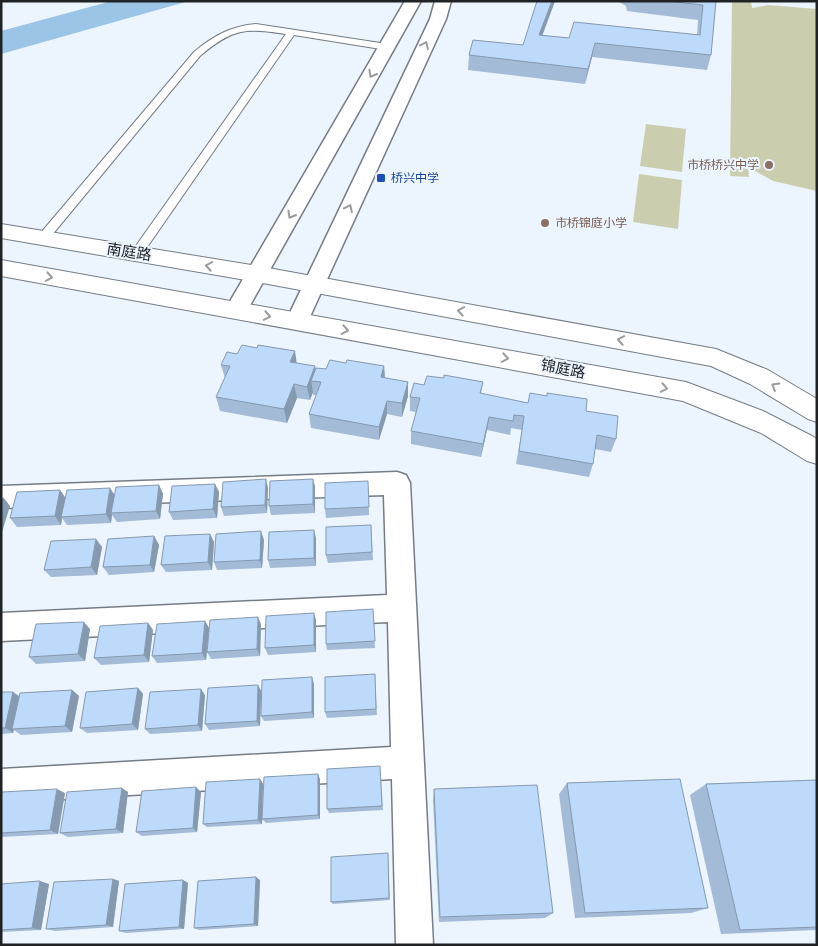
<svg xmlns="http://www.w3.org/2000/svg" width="818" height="946" font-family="'Crimson Pro','Noto Sans SC',serif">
<rect width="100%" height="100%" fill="#ecf4fd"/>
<g fill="#cbceae">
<path d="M732,1H751L752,8L768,5L817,9V191L773,181L748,167L749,177L730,176Z"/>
<path d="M646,124L686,129L682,172L640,166Z"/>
<path d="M639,174L682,180L678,229L633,222Z"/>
</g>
<path fill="#9ac5e7" d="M112,1H189L1,54V31Z"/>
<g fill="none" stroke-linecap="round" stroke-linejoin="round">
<defs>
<path id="lane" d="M256,24L387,44L391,47L387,50L294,35L141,256H133L131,253L133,250L286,34C245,28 233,28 200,56L47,241H39L38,238L39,235L194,52C213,36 231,26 256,24Z"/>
<g id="street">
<path d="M405,1H421L244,316L236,318L228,316L225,310Z"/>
<path d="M435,1H451L446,19L308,321L305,327L297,329L289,327L286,321L430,19Z"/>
<path d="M397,472L406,475L410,483L433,945H396L392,779L1,803V769L391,747L388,622L1,641V613L387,595L384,495L1,508V486Z"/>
</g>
<g id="secondary">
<path d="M1,224L257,266L716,349L768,370L817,399V422L808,419L750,384L711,366L257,282L1,238Z"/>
<path d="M1,260L686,382L763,411L812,436L817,439V464L807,461L761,433L683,401L1,276Z"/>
</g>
</defs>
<use href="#lane" stroke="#757c84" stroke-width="2"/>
<use href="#street" stroke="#757c84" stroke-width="3"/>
<use href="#secondary" stroke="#757c84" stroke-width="2"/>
<use href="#lane" fill="#fff" fill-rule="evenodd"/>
<use href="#street" fill="#fff" fill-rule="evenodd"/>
<use href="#secondary" fill="#fff" fill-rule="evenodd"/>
</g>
<g fill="#a3bbd7">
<path d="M537,1H555L542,35L569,38L697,35L698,20L627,11L626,6L619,2L612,1H716L711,55L707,70L592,57L585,84L468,70L469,55L523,45Z"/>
<path d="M297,363L315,366L316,369H326L346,363L384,366L385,378L408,382V396L402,417L387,414L379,440L311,428L309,414L316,395H313V392L310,400L297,398L287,423L220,411L216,397L225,378L221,365Z"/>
<path d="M444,378L483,382L481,394L528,403L586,411L616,439L611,452L595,449L593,464L589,477L516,464L522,430L511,428L510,435L487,430L481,457L411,444V431L416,412L410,411V397L424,385Z"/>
<path d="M313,479L315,487V513L271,515L269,506Z"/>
<path d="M368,481L369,515L326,518L325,509Z"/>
<path d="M215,484L219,492L217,518L173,520L169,512Z"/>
<path d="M159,485L163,494L160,519L117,522L112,515L111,523L67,525L62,518L61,525L17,527L10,518L60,490L65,497L114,495Z"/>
<path d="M268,488L267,513L224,516L221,507Z"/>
<path d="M371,525L373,560L328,563L326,555Z"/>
<path d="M210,534L214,542L212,570L166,572L161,565Z"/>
<path d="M154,536L159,545L154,572L109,575L103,567Z"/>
<path d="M316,538V566L270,568L268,560Z"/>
<path d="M264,540L262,568L217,570L214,562Z"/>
<path d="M102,547L97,575L51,577L44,570Z"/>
<path d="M373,609L375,648L327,650L326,644Z"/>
<path d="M316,620V652L268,655L265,648Z"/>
<path d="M205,621L209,628L206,660L157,663L152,656Z"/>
<path d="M148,623L153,630L149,662L101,665L94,658Z"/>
<path d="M261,624L260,656L211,659L207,652Z"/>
<path d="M90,629L85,661L36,664L29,657Z"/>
<path d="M375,674L377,715L327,718L325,712Z"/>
<path d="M314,684V718L264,721L261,716Z"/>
<path d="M258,685L261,691L260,726L209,730L205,724Z"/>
<path d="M138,688L143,694L138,730L87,733L80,728Z"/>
<path d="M72,690L79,696L72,732L21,735L14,730L13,733L1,734V692H13L19,696Z"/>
<path d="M205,695L202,731L150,734L145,729Z"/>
<path d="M380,766L383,810L329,813L327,809Z"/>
<path d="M260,779L263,784L262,824L207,827L203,824Z"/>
<path d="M320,779V819L266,823L262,819Z"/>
<path d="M817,780V930L721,934L690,795L706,784Z"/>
<path d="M567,783L708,908L691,913L575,918L559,794Z"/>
<path d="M434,789L553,913L545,918L439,922L433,800Z"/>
<path d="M128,792L123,833L68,837L60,833Z"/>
<path d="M201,792L197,832L142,836L136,832Z"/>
<path d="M65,793L58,834L1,837V797Z"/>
<path d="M388,856L390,900L333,904L331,902Z"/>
<path d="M113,879L119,881L113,927L55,931L46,929Z"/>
<path d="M183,880L188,883L184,929L126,933L119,931Z"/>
<path d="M260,880L258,926L199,930L194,928Z"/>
<path d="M1,884H49L41,930L1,932Z"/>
</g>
<g fill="#8599af">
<path d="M552,1H555L537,50L539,35Z"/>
<path d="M595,43L592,57L585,84L588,69Z"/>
<path d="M295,351L297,365L290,362Z"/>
<path d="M315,366L317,380L311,381L313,392L310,400L307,387Z"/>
<path d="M384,366L385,380L381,377Z"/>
<path d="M408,382V396L402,417V403Z"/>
<path d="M294,384L297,398L287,423L284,409Z"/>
<path d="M387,401V414L379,440V427Z"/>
<path d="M489,417L487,430L481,457L483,444Z"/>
<path d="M266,479L268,488L267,513L265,505Z"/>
<path d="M313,479L315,487V513L313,504Z"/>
<path d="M215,484L219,492L217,518L213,509Z"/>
<path d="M159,485L163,494L160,519L156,511Z"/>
<path d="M110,488L116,497L111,513L112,515L111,523L106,514Z"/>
<path d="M60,490L66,499L61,517L62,518L61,525L55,516Z"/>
<path d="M3,497L10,506L2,532L1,530V502Z"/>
<path d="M314,530L316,538V566L314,558Z"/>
<path d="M261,531L264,540L262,568L260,560Z"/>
<path d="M210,534L214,542L212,570L208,562Z"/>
<path d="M154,536L159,545L154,572L150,565Z"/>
<path d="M96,539L102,547L97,575L91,567Z"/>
<path d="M314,613L316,620V652L314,645Z"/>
<path d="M258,617L261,624L260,656L257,649Z"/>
<path d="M205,621L209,628L206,660L202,653Z"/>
<path d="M84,622L90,629L85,661L78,654Z"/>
<path d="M148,623L153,630L149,662L144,655Z"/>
<path d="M312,677L314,684V718L312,712Z"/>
<path d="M258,685L261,691L260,726L257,721Z"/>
<path d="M138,688L143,694L138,730L132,724Z"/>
<path d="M201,689L205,695L202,731L198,725Z"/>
<path d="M72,690L79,696L72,732L65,726Z"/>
<path d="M13,692L21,698L12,729L14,730L13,733L5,728Z"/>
<path d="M318,774L320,779V819L318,815Z"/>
<path d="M260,779L263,784L262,824L258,820Z"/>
<path d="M196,787L201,792L197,832L193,828Z"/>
<path d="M122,788L128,792L123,833L116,829Z"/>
<path d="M57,789L65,793L58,834L50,830Z"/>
<path d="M256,877L260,880L258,926L254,924Z"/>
<path d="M113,879L119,881L113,927L106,925Z"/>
<path d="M183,880L188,883L184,929L179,927Z"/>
<path d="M40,881L49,884L41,930L32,928Z"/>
</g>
<g fill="#bedafa" stroke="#8599af">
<path d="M537,1H552L539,35L569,38L574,22L700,35L703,5L667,1H716L711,55L595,43L588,69L469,55L473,40L523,45Z"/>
<path d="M242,345L257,348L258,345L295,351L290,362L315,366L307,387L294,384L284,409L216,397L230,366L221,365L227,352L237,354Z"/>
<path d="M330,360L346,363L347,360L384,366L381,377L408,382L402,403L387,401L379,427L309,414L321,382L311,381L316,368L326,369Z"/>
<path d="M444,375L483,382L480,393L528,403L530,393L547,396V393L587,399L586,411L618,416L616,439L597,435L593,464L519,451L524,416L514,415L513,421L489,417L483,444L411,431L420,398L410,397L414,383L424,385L427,376L444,378Z"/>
<path d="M266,479L265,505L221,507L223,482Z"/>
<path d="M313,479V504L269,506L270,481Z"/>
<path d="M368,481L369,507L325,509V483Z"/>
<path d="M215,484L213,509L169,512L172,486Z"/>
<path d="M159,485L156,511L111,513L116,487Z"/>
<path d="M110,488L106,514L61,517L67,490Z"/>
<path d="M60,490L55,516L10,518L17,492Z"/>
<path d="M371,525L372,552L326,555V527Z"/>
<path d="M314,530V558L268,560L269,532Z"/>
<path d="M261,531L260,560L214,562L216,534Z"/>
<path d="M210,534L208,562L161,565L165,536Z"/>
<path d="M154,536L150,565L103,567L108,539Z"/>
<path d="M96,539L91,567L44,570L51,541Z"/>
<path d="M373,609L375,641L326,644V612Z"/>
<path d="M314,613V645L265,648L266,616Z"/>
<path d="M258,617L257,649L207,652L210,620Z"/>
<path d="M205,621L202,653L152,656L157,624Z"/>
<path d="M84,622L78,654L29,657L36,624Z"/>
<path d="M148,623L144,655L94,658L100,626Z"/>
<path d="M375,674L376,709L325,712V677Z"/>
<path d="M312,677V712L261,716L262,680Z"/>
<path d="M258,685L257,721L205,724L208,688Z"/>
<path d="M138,688L132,724L80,728L86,692Z"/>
<path d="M201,689L198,725L145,729L150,692Z"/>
<path d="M72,690L65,726L12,729L20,693Z"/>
<path d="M1,692H13L5,728H1Z"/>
<path d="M380,766L382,806L327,809V769Z"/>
<path d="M318,774V815L262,819L264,777Z"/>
<path d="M260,779L258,820L203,824L206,782Z"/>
<path d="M680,779L708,908L585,913L567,783Z"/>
<path d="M817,780V927L740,930L706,784Z"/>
<path d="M537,785L553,913L440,917L434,789Z"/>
<path d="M196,787L193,828L136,832L142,791Z"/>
<path d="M122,788L116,829L60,833L67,792Z"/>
<path d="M57,789L50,830L1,833V797L2,792Z"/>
<path d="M388,853L389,898L331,902V857Z"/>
<path d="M256,877L254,924L194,928L198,881Z"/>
<path d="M113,879L106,925L46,929L54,882Z"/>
<path d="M183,880L179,927L119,931L125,884Z"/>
<path d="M40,881L32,928L1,930V884Z"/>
</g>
<defs><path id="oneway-chevron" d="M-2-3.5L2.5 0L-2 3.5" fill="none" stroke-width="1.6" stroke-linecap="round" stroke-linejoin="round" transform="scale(1.25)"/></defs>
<g stroke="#9b9c9d">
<use href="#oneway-chevron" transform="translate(425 45) rotate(-65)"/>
<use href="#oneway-chevron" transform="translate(372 74) rotate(120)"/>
<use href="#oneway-chevron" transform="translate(349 208) rotate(-65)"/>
<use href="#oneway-chevron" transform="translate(291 215) rotate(120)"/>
<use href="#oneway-chevron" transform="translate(209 266) rotate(-170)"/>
<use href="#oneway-chevron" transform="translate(49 277) rotate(10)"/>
<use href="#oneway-chevron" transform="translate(461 311) rotate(-170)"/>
<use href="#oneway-chevron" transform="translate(267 316) rotate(10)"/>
<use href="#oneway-chevron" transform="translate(345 330) rotate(10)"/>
<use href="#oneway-chevron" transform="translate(621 340) rotate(-170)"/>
<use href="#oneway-chevron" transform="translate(505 358) rotate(10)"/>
<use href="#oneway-chevron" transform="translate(775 386) rotate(-149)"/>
<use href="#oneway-chevron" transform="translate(664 388) rotate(11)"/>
</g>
<g fill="#8d6e63" stroke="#ecf4fd" stroke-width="2">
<circle cx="769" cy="165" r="5"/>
<circle cx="545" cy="223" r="5"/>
</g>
<rect fill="#1a4fb4" stroke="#ecf4fd" stroke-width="2" x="376" y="173" width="10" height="10" rx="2.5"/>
<g text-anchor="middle" stroke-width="4" stroke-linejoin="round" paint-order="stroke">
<g font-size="12" fill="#785e54" stroke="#ecf4fd" text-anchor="end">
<text x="759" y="169">市桥桥兴中学</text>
<text x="555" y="227" text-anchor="start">市桥锦庭小学</text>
</g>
<g font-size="12" fill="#164399" stroke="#ecf4fd" text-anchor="start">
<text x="391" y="182">桥兴中学</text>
</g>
<g font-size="15" fill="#202326" stroke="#ecf4fd">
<text transform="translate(129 252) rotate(9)" y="5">南庭路</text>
<text transform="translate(563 369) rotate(11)" y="5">锦庭路</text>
</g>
</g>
<rect width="818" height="946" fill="none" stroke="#202326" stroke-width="5"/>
</svg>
